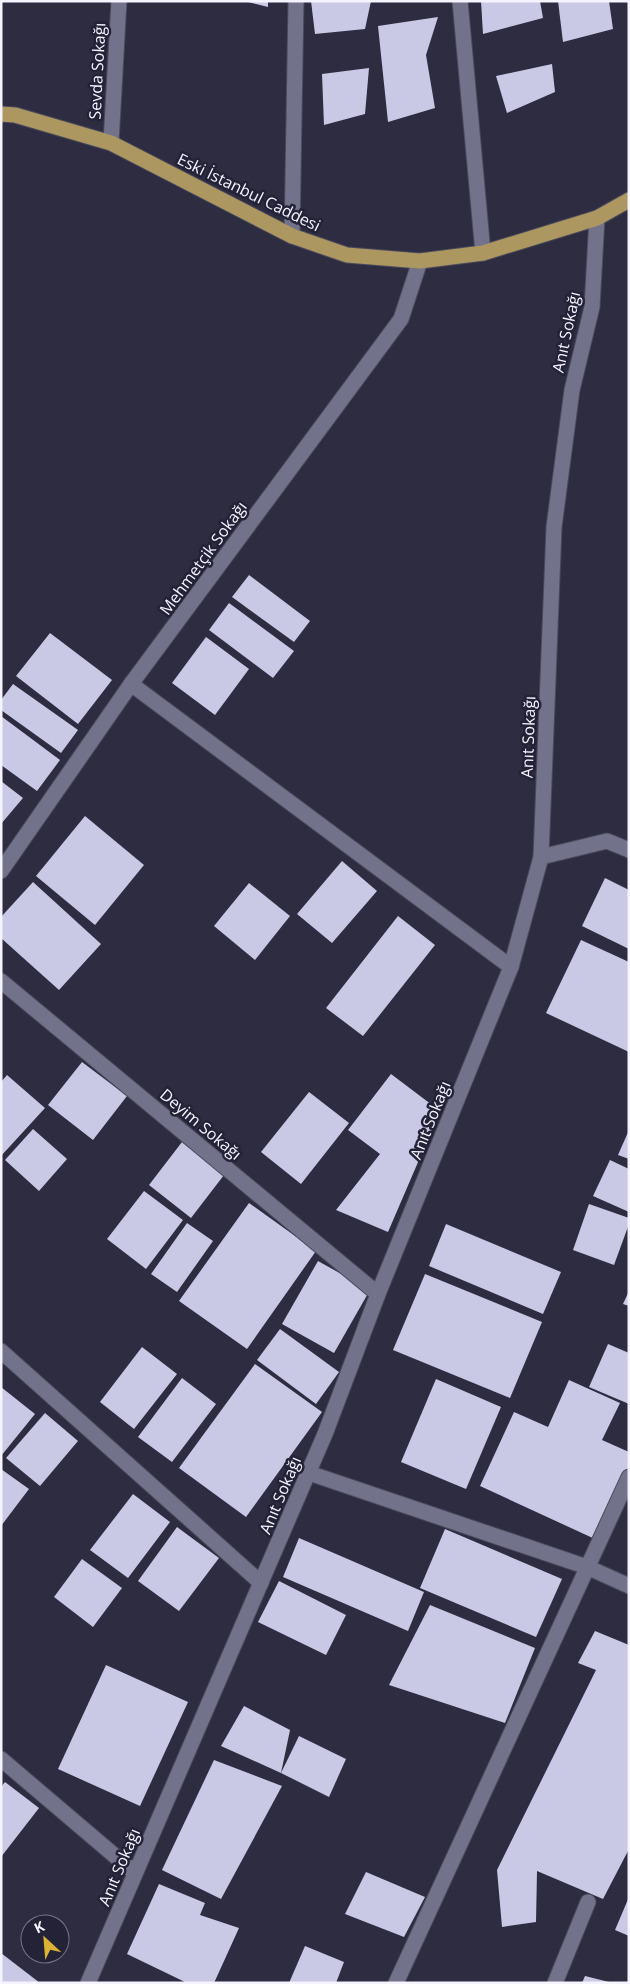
<svg xmlns="http://www.w3.org/2000/svg" width="630" height="1984" font-family="'Open Sans',sans-serif">
<rect width="100%" height="100%" fill="#2d2c41"/>
<g fill="#cac9e5">
<path d="M248,1H268V7L248,2Z"/>
<path d="M311,1H371L365,29L315,34Z"/>
<path d="M481,1H540L543,18L483,34Z"/>
<path d="M558,1H609L613,29L563,42Z"/>
<path d="M438,17L426,55L435,108L388,122L378,26Z"/>
<path d="M552,64L555,92L507,113L496,76Z"/>
<path d="M369,68L365,114L324,125L322,74Z"/>
<path d="M249,575L310,621L294,642L232,597Z"/>
<path d="M229,603L294,651L273,678L209,630Z"/>
<path d="M50,633L112,680L78,724L16,676Z"/>
<path d="M206,637L249,669L215,715L172,683Z"/>
<path d="M13,684L78,730L61,753L1,710V700Z"/>
<path d="M1,716L60,760L37,791L1,765Z"/>
<path d="M1,781L23,798L1,824Z"/>
<path d="M85,816L144,865L95,925L36,876Z"/>
<path d="M342,861L377,891L332,943L297,914Z"/>
<path d="M605,878L629,890V949L582,926Z"/>
<path d="M33,882L101,944L59,990L1,938V917Z"/>
<path d="M249,883L290,916L255,960L214,926Z"/>
<path d="M398,916L435,945L363,1036L326,1008Z"/>
<path d="M581,940L629,962V1052L546,1013Z"/>
<path d="M82,1062L127,1096L93,1140L48,1105Z"/>
<path d="M391,1074L440,1111L388,1232L336,1210L380,1154L348,1130Z"/>
<path d="M7,1075L45,1108L1,1156V1082Z"/>
<path d="M309,1092L349,1123L301,1184L261,1152Z"/>
<path d="M33,1129L67,1159L39,1191L5,1160Z"/>
<path d="M629,1130V1159L618,1155Z"/>
<path d="M182,1142L224,1175L191,1218L149,1185Z"/>
<path d="M610,1160L629,1169V1212L593,1196Z"/>
<path d="M144,1191L183,1220L146,1269L107,1239Z"/>
<path d="M249,1203L316,1251L247,1349L179,1301Z"/>
<path d="M589,1204L629,1218V1224L614,1265L573,1250Z"/>
<path d="M187,1223L213,1241L177,1292L151,1274Z"/>
<path d="M446,1224L561,1272L543,1314L429,1266Z"/>
<path d="M318,1261L370,1290L334,1353L282,1324Z"/>
<path d="M425,1274L542,1322L510,1398L393,1350Z"/>
<path d="M629,1291V1306L623,1304Z"/>
<path d="M280,1329L339,1372L316,1404L257,1360Z"/>
<path d="M608,1344L629,1353V1404L589,1387Z"/>
<path d="M142,1347L177,1374L134,1429L100,1402Z"/>
<path d="M255,1364L322,1412L246,1517L179,1468Z"/>
<path d="M182,1378L216,1404L172,1462L138,1437Z"/>
<path d="M436,1379L501,1407L466,1489L401,1462Z"/>
<path d="M569,1380L620,1403L602,1440L629,1452V1472L597,1540L480,1486L514,1412L548,1427Z"/>
<path d="M1,1387L35,1414L1,1456Z"/>
<path d="M45,1413L78,1441L40,1486L6,1458Z"/>
<path d="M1,1469L29,1489L1,1526Z"/>
<path d="M133,1494L170,1522L128,1578L90,1550Z"/>
<path d="M177,1527L219,1558L179,1611L138,1581Z"/>
<path d="M445,1529L562,1579L536,1637L420,1588Z"/>
<path d="M299,1538L424,1592L408,1631L283,1577Z"/>
<path d="M82,1559L122,1588L93,1627L54,1597Z"/>
<path d="M279,1581L346,1615L326,1655L258,1622Z"/>
<path d="M430,1605L535,1648L505,1723L389,1685Z"/>
<path d="M595,1631L629,1645V1849L603,1899L537,1871L536,1922L502,1927L497,1870L596,1670L578,1663Z"/>
<path d="M106,1665L188,1702L140,1806L58,1769Z"/>
<path d="M244,1706L290,1730L281,1773L221,1746Z"/>
<path d="M299,1736L346,1759L329,1797L281,1773Z"/>
<path d="M214,1760L282,1786L221,1899L162,1870Z"/>
<path d="M5,1782L39,1808L1,1857V1787Z"/>
<path d="M366,1872L425,1897L404,1937L345,1914Z"/>
<path d="M159,1884L205,1903L200,1915L239,1928L214,1983H187L127,1954Z"/>
<path d="M629,1897V1936L615,1930Z"/>
<path d="M305,1946L344,1962L336,1983H289Z"/>
<path d="M1,1953L40,1983H1Z"/>
<path d="M585,1976L609,1982V1983H582Z"/>
</g>
<g fill="none" stroke-linecap="round" stroke-linejoin="round">
<defs>
<g id="minor">
<path d="M460,1L483,253"/>
<path d="M111,143L119,1"/>
<path d="M292,236L296,1"/>
<path d="M131,684L511,967"/>
<path d="M541,857L607,841L629,850"/>
<path d="M1,871L131,684L401,319L420,261"/>
<path d="M1,981L378,1294"/>
<path d="M1,1351L261,1583"/>
<path d="M309,1473L587,1567L629,1586"/>
<path d="M1,1759L135,1873"/>
<path d="M88,1983L325,1434L378,1294L511,967L541,857L554,527L572,390L592,307L597,218"/>
<path d="M396,1983L629,1477"/>
<path d="M555,1983L588,1902"/>
</g>
<path id="major" d="M1,114L15,115L111,143L292,236L347,255L420,261L483,253L597,218L629,200"/>
</defs>
<use href="#minor" stroke="#4b4a5b" stroke-width="17"/>
<use href="#major" stroke="#4b4a5b" stroke-width="17"/>
<use href="#minor" stroke="#72728b" stroke-width="15"/>
<use href="#major" stroke="#ac9761" stroke-width="15"/>
</g>
<g text-anchor="middle" stroke-width="5" stroke-linejoin="round" paint-order="stroke">
<g font-size="16" fill="#f4f3ff" stroke="#232237">
<text transform="translate(97 71) rotate(-87)" y="6">Sevda Sokağı</text>
<text transform="translate(249 192) rotate(26)" y="6">Eski İstanbul Caddesi</text>
<text transform="translate(566 332) rotate(-78)" y="6">Anıt Sokağı</text>
<text transform="translate(203 558) rotate(-54)" y="6">Mehmetçik Sokağı</text>
<text transform="translate(528 737) rotate(-88)" y="6">Anıt Sokağı</text>
<text transform="translate(430 1120) rotate(-68)" y="6">Anıt Sokağı</text>
<text transform="translate(201 1124) rotate(40)" y="6">Deyim Sokağı</text>
<text transform="translate(280 1495) rotate(-67)" y="6">Anıt Sokağı</text>
<text transform="translate(119 1867) rotate(-67)" y="6">Anıt Sokağı</text>
</g>
</g>
<rect width="630" height="1984" fill="none" stroke="#f4f3ff" stroke-width="5"/>
<g transform="translate(45 1939) rotate(334)"><circle r="24" fill="#232237" stroke="#777687"/>
<path d="M0-4L9 19L0 12L-9 19Z" fill="#dab333"/>
<text y="-8" font-size="14" font-weight="bold" text-anchor="middle" fill="#f4f3ff">K</text>
</g>
</svg>
